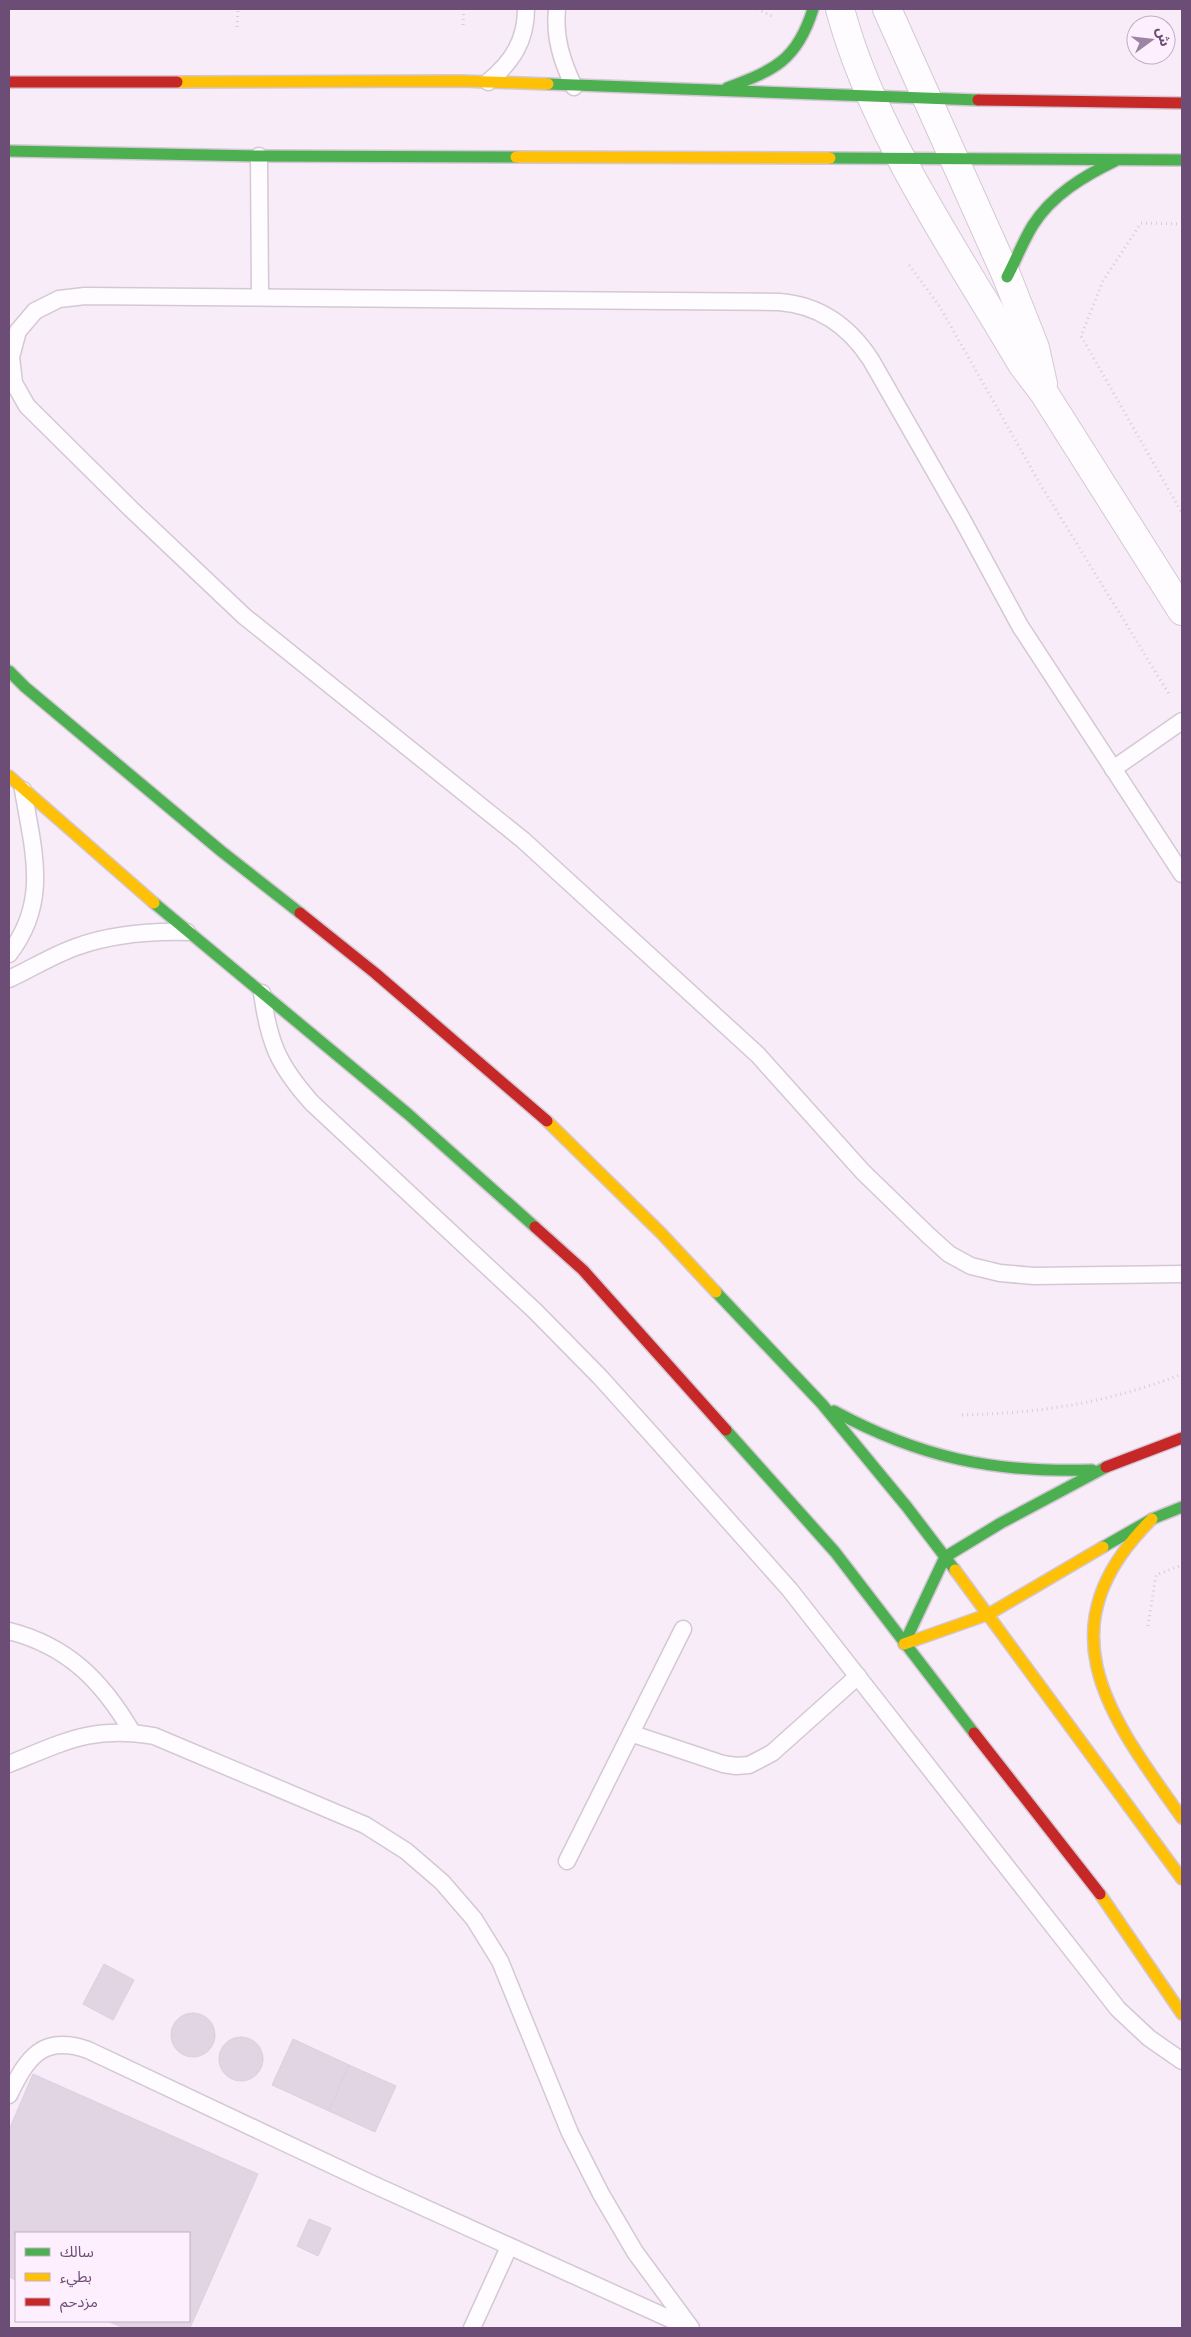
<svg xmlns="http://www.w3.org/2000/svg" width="1191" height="2337" font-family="Helvetica,'Noto Sans Arabic',sans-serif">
<rect width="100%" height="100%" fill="#f7ecf7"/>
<g fill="#e1d4e3" stroke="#ddcfe0">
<path d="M104,1964L134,1980L113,2020L83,2004Z"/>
<circle cx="193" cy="2035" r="22"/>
<circle cx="241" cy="2059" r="22"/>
<path d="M293,2039L349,2065L329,2111L272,2085Z"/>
<path d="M349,2065L396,2086L375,2132L329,2111Z"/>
<path d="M33,2074L258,2174L190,2328H124L107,2321H189V2233H16V2280L9,2277V2130Z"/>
<path d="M309,2219L331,2228L318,2256L297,2246Z"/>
</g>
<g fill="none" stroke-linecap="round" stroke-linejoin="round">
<defs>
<g id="lane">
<path d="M557,9C554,38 562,61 574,87"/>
<path d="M488,82C512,62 526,41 526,9"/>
<path d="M259,156L260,297"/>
<path d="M1113,769L1182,721"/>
<path d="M1182,874L1020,626L962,519L871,360C849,326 820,305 779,302L85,296L59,299L35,311L18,331L11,357L14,383L27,406L131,509L244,616L523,840L758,1055L863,1172L929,1236L949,1254L971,1266L1000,1273L1034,1276L1182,1274"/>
<path d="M9,954C50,901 33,850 23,790"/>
<path d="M9,979C31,969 53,955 76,947C112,934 148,931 187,932"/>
<path d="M262,993C269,1043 278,1065 312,1103L535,1311L600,1377L662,1446L790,1590L1118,2009L1149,2038L1182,2061"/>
<path d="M9,1631C68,1646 102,1681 132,1732"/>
<path d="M633,1734L723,1764L736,1766L749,1765L772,1753L858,1676"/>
<path d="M9,1764C64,1742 93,1725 154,1736L365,1825L406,1851L442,1882L474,1919L500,1961L570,2133L601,2194L635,2252L691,2328"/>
<path d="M567,1861L683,1629"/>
<path d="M9,2095C27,2058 42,2034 88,2050L370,2183L690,2328"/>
<path d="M472,2328L509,2247"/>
</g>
<g id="street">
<path d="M840,9C873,133 957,253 1022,364L1044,393L1182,611"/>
<path d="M887,9L1007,277L1035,348L1043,384"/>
</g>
<g id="fast">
<path d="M548,84L978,100"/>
<path d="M727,88C774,70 797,61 813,9"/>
<path d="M9,151L259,156L516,157"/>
<path d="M830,158L1182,160"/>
<path d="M1007,277C1016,260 1023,241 1033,225C1052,195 1084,176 1115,161"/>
<path d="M9,671L25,687L221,851L300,913"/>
<path d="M154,903L408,1114L535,1227"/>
<path d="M716,1292L822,1404L907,1507L955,1570"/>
<path d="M834,1411C921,1458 994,1473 1092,1470"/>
<path d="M726,1430L835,1552L974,1733"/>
<path d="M1103,1547L1152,1519L1182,1507"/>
<path d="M904,1644L945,1557L1001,1523L1106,1467"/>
</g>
<g id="slow">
<path d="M177,82L461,81L548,84"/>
<path d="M516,157L830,158"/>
<path d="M9,776L154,903"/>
<path d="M547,1121L661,1233L716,1292"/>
<path d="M1152,1519C1041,1629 1109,1715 1182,1818"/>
<path d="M955,1570L1182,1879"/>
<path d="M904,1644L989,1614L1103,1547"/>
<path d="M1100,1894L1182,2014"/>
</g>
<g id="jam">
<path d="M9,82H177"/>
<path d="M978,100L1182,103"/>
<path d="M300,913L375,973L547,1121"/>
<path d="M535,1227L583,1270L726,1430"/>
<path d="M1106,1467L1182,1438"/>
<path d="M974,1733L1100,1894"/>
</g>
</defs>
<use href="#lane" stroke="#d4c8d6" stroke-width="19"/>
<use href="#street" stroke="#d4c8d6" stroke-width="30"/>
<use href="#fast" stroke="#d3c7d5" stroke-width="14"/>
<use href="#slow" stroke="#d3c7d5" stroke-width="14"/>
<use href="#jam" stroke="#d3c7d5" stroke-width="14"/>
<g stroke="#d6cdd8" stroke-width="3" stroke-dasharray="1 4" stroke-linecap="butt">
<path d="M757,9L772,16"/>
<path d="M463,25L464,9"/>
<path d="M237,27L238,9"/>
<path d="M1182,224L1141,223L1103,281L1081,336L1182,513"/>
<path d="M909,265L940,307L1039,482L1169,694"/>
<path d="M962,1415C1042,1413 1107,1403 1182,1374"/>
<path d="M1148,1626L1156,1575L1182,1565"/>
</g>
<use href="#lane" stroke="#fefcfe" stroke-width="16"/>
<use href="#street" stroke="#fefcfe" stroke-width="28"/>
<use href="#fast" stroke="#4caf50" stroke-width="11"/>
<use href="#slow" stroke="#ffc107" stroke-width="11"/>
<use href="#jam" stroke="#c62828" stroke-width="11"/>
</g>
<rect width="1191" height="2337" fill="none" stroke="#6b4d75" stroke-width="20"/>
<rect x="15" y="2232" width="175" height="90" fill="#feeffe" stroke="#c3aec7"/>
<rect x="25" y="2248" width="25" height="8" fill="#4caf50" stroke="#c3aec7"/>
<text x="60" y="2257" font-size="15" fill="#6b4d75">سالك</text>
<rect x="25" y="2273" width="25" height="8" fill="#ffc107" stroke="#c3aec7"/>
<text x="60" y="2282" font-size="15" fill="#6b4d75">بطيء</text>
<rect x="25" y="2298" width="25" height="8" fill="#c62828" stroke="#c3aec7"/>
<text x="60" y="2307" font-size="15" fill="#6b4d75">مزدحم</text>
<g transform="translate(1151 40) rotate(75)"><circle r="24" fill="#feeffe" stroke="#c3aec7"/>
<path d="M0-4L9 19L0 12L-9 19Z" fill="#9c85a2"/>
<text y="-8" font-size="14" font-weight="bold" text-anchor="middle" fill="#6b4d75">ش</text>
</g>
</svg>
